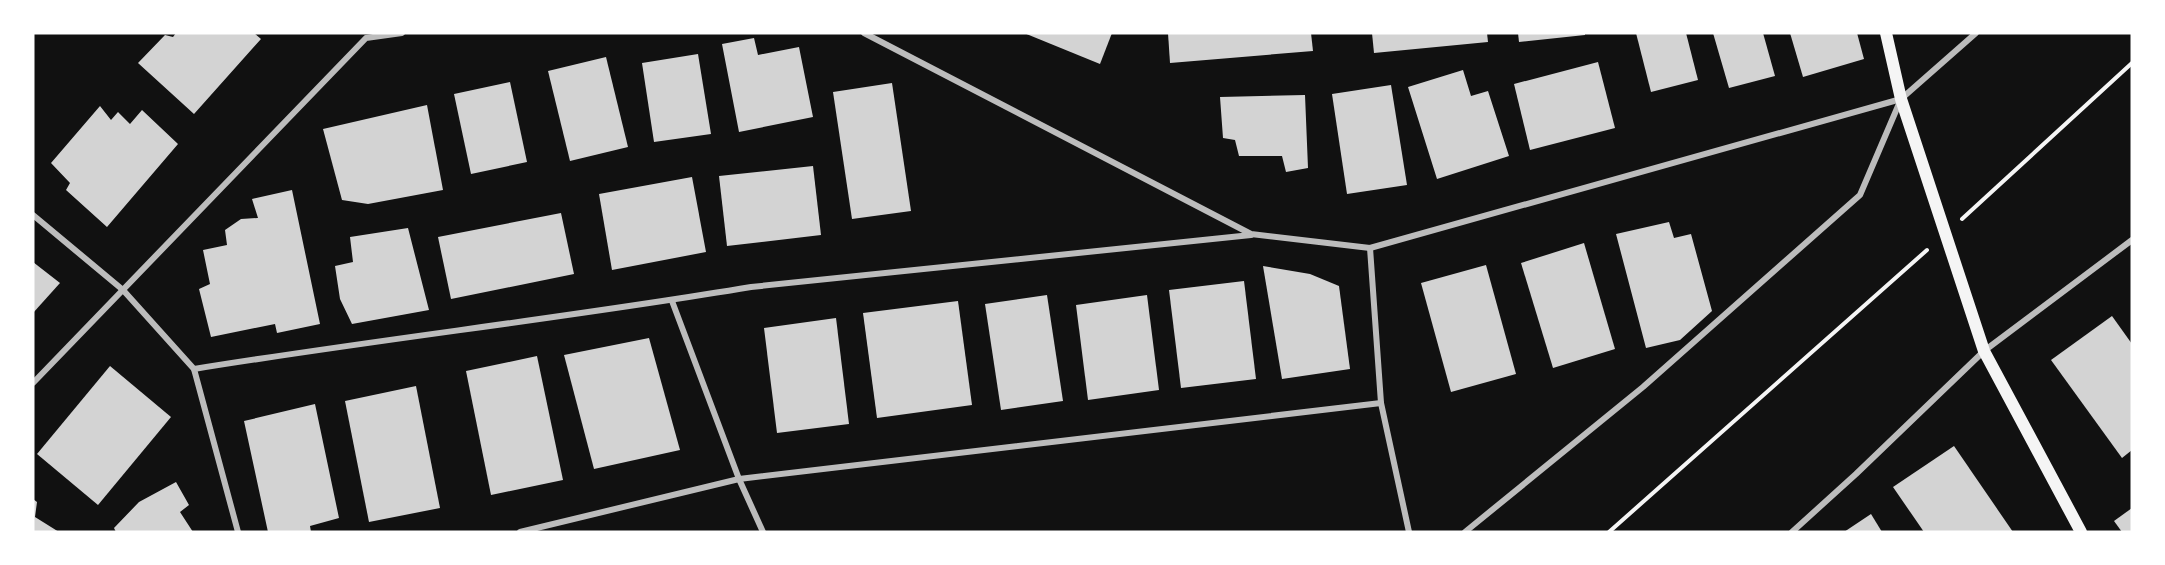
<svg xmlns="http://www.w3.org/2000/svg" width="2165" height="565" font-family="'PT Sans Narrow',sans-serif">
<rect width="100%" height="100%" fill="#111"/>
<g fill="#d3d3d3">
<path d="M176,33H254L261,39L194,114L138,63L165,35L173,37Z"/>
<path d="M1024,33H1112L1100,64Z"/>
<path d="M1168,33H1311L1313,51L1170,63Z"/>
<path d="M1372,33H1487L1488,42L1374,53Z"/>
<path d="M1518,33H1585V35L1519,42Z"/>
<path d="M1636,33H1686L1698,80L1651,92Z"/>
<path d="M1713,33H1763L1775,76L1729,88Z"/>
<path d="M1790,33H1857L1864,59L1803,77Z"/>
<path d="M754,38L758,55L799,47L813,117L739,132L722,44Z"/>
<path d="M698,54L711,134L654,142L642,63Z"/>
<path d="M606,57L628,147L570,161L548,71Z"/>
<path d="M1598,62L1615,128L1530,150L1514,84Z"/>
<path d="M1463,70L1471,96L1488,91L1509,156L1437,179L1408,87Z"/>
<path d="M510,82L527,162L471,174L454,94Z"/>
<path d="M892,83L911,211L852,219L833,92Z"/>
<path d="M1391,85L1407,185L1347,194L1332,94Z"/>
<path d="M1305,95L1308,168L1286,172L1282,156H1239L1235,140L1223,138L1220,97Z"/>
<path d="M427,105L443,190L368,204L342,200L323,129Z"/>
<path d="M100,106L111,120L118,112L130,124L142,110L178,144L107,227L66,190L70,183L51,163Z"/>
<path d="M813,166L821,235L727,246L719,176Z"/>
<path d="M692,177L706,252L612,270L599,194Z"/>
<path d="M292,190L320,324L277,333L275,324L211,337L199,289L210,284L203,250L227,245L225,230L241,219L258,218L252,199Z"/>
<path d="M561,213L574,274L451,299L438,237Z"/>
<path d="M1669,222L1674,238L1691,234L1712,311L1680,340L1646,348L1616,234Z"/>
<path d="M408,228L429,310L352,324L340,299L335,266L353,262L350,237Z"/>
<path d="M1584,243L1615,349L1553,368L1521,263Z"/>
<path d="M33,262L60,283L33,313Z"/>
<path d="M1486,265L1516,374L1451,392L1421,283Z"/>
<path d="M1263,266L1310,274L1339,286L1350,369L1282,379Z"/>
<path d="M1244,281L1256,379L1181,388L1169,290Z"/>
<path d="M1047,295L1063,401L1001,410L985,304Z"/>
<path d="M1147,295L1159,390L1088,400L1076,305Z"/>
<path d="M958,301L972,405L877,418L863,313Z"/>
<path d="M2112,316L2132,344V450L2122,458L2051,360Z"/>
<path d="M836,318L849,424L777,433L764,328Z"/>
<path d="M649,338L680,450L594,469L564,355Z"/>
<path d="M537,356L563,480L491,495L466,371Z"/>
<path d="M110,366L171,417L98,505L37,454Z"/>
<path d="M416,386L440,508L369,522L345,401Z"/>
<path d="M315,404L339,518L310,526L311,532H268L244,421Z"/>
<path d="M1954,446L2013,532H1924L1893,487Z"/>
<path d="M176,482L189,505L180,512L193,532H116L114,528L139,502Z"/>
<path d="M33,499L37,502L35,517L59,532H33Z"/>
<path d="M2132,508V532H2122L2114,521Z"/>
<path d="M1871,514L1882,532H1844Z"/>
</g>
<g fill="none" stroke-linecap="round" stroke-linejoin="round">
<g stroke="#f5f5f5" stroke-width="4">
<path d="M1962,219L2132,63"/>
<path d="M1609,532L1927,250"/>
</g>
<g stroke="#bcbcbc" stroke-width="6">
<path d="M864,33L1251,234L1370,248L1901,99"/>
<path d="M33,215L123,290L194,369L238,532"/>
<path d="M1370,248L1381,403L1409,532"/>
<path d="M672,301L739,479L763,532"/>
<path d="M194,369C379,339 566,318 751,287L1251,235"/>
<path d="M33,383L366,38L402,33"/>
<path d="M520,532L739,479L1381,403"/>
<path d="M1465,532L1643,387L1860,195L1901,99L1976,33"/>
<path d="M1792,532L1856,474L1984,351L2132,240"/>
</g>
<path stroke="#f5f5f5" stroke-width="12" d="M1886,33L1901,99L1984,351L2081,532"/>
</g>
<rect width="2165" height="565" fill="none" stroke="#ffffff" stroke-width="69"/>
</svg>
